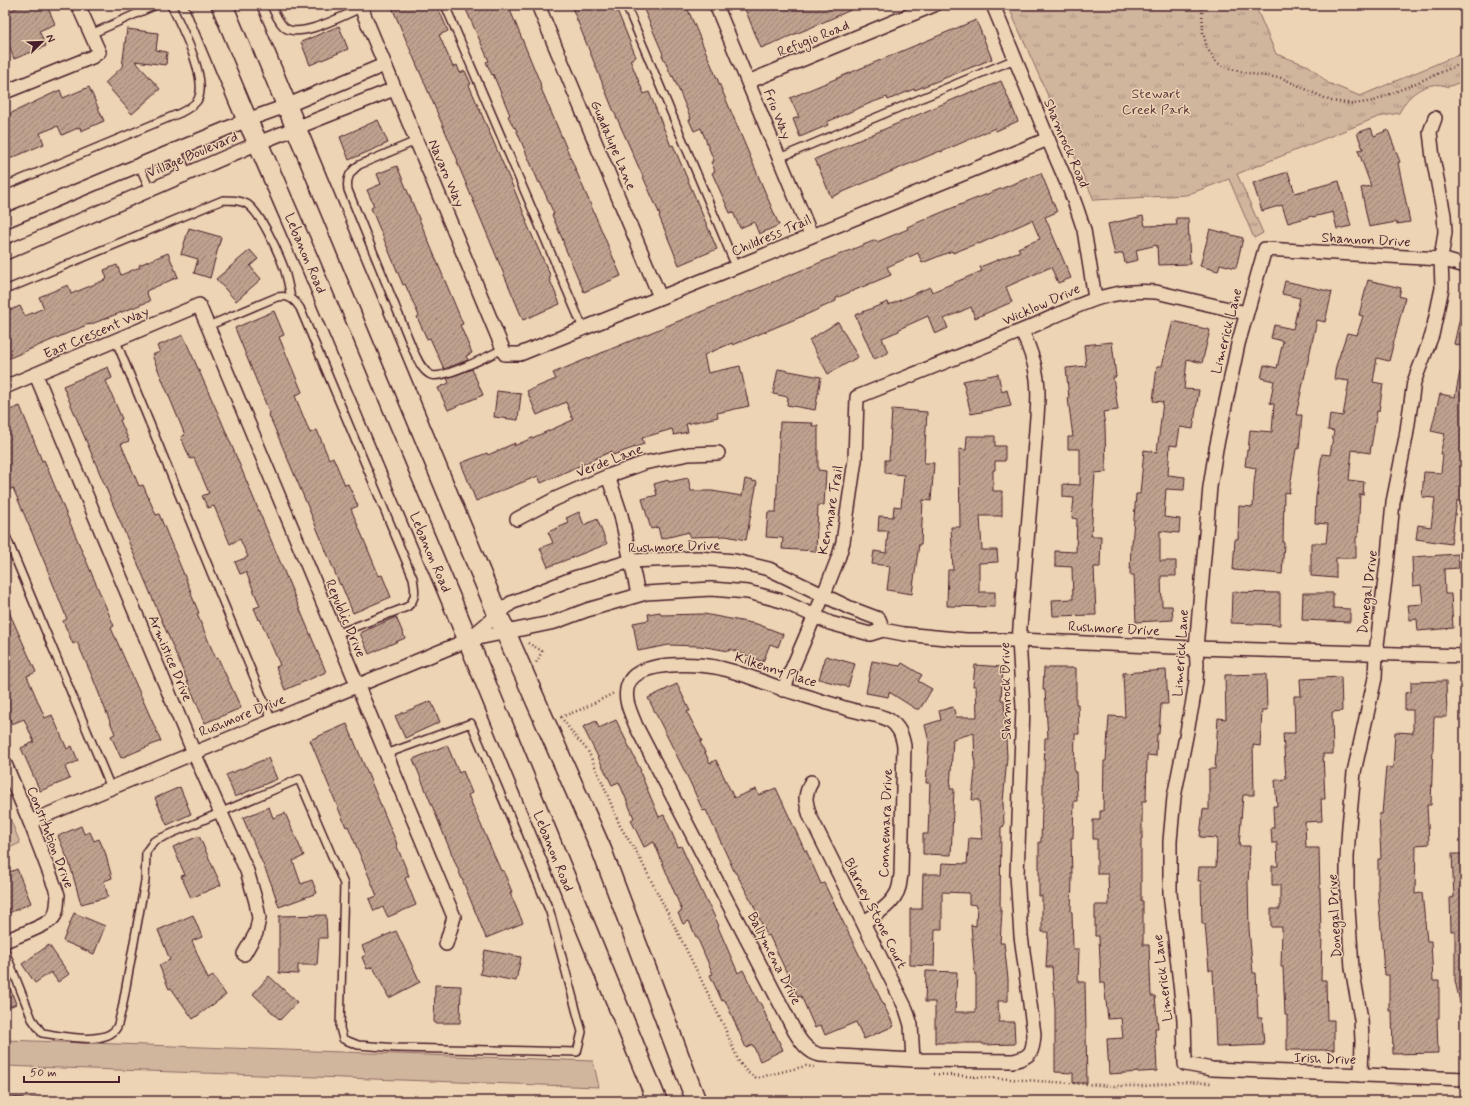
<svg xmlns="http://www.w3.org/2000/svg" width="1470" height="1106" font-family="Mynerve,sans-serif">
<defs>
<pattern id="park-tufts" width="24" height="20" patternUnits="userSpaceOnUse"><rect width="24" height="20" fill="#d1b69e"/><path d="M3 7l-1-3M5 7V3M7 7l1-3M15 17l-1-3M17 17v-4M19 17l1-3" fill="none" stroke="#ac9381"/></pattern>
<pattern id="building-hatch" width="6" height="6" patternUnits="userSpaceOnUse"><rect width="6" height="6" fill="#bfa28e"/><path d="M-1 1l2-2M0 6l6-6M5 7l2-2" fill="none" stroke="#9d8374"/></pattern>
</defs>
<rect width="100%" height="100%" fill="#ecd4b4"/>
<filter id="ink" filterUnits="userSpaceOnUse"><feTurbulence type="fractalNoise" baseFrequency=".025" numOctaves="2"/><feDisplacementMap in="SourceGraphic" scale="8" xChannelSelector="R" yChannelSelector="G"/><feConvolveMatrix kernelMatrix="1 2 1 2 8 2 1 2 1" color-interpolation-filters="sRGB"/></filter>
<g filter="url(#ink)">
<g fill="#d1b69e" stroke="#8e6a64">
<path d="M5,806L20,843L5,850Z"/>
<path d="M5,1040L593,1061L599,1087L5,1066Z"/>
</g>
<path fill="url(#park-tufts)" stroke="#8e6a64" d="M1009,5H1255L1276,54L1309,66L1328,83L1360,96L1465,52V80L1448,87C1435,81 1420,87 1410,97C1405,101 1402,108 1399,113L1378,117L1237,174L1263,233L1254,238L1229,179L1186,195L1094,200L1010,10Z"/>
<g fill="url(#building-hatch)" stroke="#4a1f2b">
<path d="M23,5H47L55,24L39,31L46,46L14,59L8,43L5,44V13Z"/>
<path d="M391,5H437L448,31L439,35L453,67L457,65L460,73L465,71L471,84L469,85L516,194L527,221L526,222L551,277L549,278L560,304L523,320L457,162L458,161Z"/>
<path d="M464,5H508L541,85L540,86L621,276L584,292L563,243H564L552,215L554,214L540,182L539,183L515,127L514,128L508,116L510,115L493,74L492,75L486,62L489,61Z"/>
<path d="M571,5H615L636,57L630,60L644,94L649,92L671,146L673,145L717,249L679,265L659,216L660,215L612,107Z"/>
<path d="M642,5H686L779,225L759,234L754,222L740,228L733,212L730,213L712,173L715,171L711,162L714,161L701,128L694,131L689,120L691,119L673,76L672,77L662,55L663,54Z"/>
<path d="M755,5H862L810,28L761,48L745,9Z"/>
<path d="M976,20L992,59L915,90L914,89L888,100L887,97L868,104L827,122L828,125L800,137L793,119L799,117L790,98Z"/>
<path d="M339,26L348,49L310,65L301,42Z"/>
<path d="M127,29L158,33L156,50L167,52L166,65L135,61L160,89L132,114L105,83L122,67Z"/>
<path d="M1001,81L1018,121L996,131L995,128L941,152L940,151L831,197L815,159L973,91L974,93Z"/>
<path d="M89,87L104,121L81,131L80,127L62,135L58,126L40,133L44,144L5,161V116L60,90L63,98Z"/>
<path d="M378,120L388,143L349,160L340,137Z"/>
<path d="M1371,128L1374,136L1388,130L1400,162L1398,163L1410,222L1397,224L1396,222L1369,227L1361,188L1371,186L1358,150L1363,149L1357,133Z"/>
<path d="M397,166L463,324L460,325L472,353L466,356L468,360L444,369L430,338L427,339L417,317L419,316L405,284L403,285L371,208L374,206L367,190L381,184L377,174Z"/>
<path d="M1288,172L1295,193L1339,181L1351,226L1337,229L1333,212L1313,217L1312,216L1288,223L1282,205L1262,211L1253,183Z"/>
<path d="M1041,173L1057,212L1045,217L1071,278L1058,283L1051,267L1006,287L1012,302L975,318L971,307L944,319L948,328L935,334L928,316L899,329V331L882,338L888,353L874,359L855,315L888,302L889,305L930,287L932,292L982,271L980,267L1020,251L1018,248L1040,239L1032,220L979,244L978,243L953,253L952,251L922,263L918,253L887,267L891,275L836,298V301L810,313L733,345L732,343L704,355L708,373L740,366L749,406L717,413L718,417L686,424L688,432L674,435L672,429L642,438L644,444L613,455L612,451L541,483L538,476L476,501L461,463L487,453L488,455L515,443L514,446L573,420L566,402L537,415L527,391L556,379L553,373L848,251L876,240L877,242L908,229L907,227L957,206Z"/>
<path d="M1143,216L1145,226L1177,225L1176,218H1188L1190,264L1158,265L1157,245L1136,250L1138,260L1125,263L1123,253L1115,255L1108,224Z"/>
<path d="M189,228L221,237L210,278L194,273L198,259L181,254Z"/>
<path d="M1210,229L1243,238L1236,268L1220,264L1218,271L1200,266Z"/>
<path d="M250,250L258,259L250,266L261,279L236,301L216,279Z"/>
<path d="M168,253L178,277L146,291L150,301L89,325V324L5,360V312L20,306L25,316L44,308L39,297L68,285L71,294L107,279L104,270L117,265L121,275L140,267L139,265Z"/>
<path d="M1368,280L1401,288L1399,296L1405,298L1389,361L1377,358L1373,382L1383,384L1379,411H1377L1370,453L1352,450L1349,480L1364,482L1363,495L1360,494L1358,537H1356V558H1336V578L1311,576V543H1326L1328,524L1315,523L1316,497L1322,454L1330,455L1334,431L1328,430L1330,414L1343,416L1349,381L1334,379L1336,366L1347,333L1357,335L1363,316L1359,315Z"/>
<path d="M1285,281L1332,292L1325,322L1317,320L1296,415H1302L1299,449H1296L1289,493L1284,492L1283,543H1284L1282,574L1233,570L1235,539H1238L1239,506L1253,507L1254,484L1256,468L1245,466L1247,450L1248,451L1250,430L1272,432L1274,404L1270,403L1274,381L1261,378L1264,365L1277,368L1283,341L1271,338L1274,325L1293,329L1300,298L1282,294Z"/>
<path d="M274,311L284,335L279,337L302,392L295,396L310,433L317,430L329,459L333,457L345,485L348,484L358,506L351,509L379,576L382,575L391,597L353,613L341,584L340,585L306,502L269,415L270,414L235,328Z"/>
<path d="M1461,313H1465V347L1454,344Z"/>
<path d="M1173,321L1210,330L1202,363L1187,359L1184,389L1199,390L1193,429L1180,427L1177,446L1170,445L1168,475L1185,477L1184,490L1166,489L1164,517L1180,519L1179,533L1160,531V561H1176V576H1161L1162,606H1172L1173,620L1136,622L1134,575H1130L1131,544H1132L1136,494H1140L1144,450L1157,452L1163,402L1153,401L1157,366H1162Z"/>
<path d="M838,322L858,357L828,374L809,340Z"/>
<path d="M183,335L221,420L326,672L285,690L276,667L280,665L260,619L259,620L254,608L260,606L246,572L240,574L235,562L248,557L240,539L230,544L214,506L208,508L202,496L209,493L194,458L190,459L181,437L185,435L152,355L160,352L157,346Z"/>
<path d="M1112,342L1116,377H1113L1118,410L1103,412L1105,426L1106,472L1095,473L1091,536H1101L1100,567H1094L1096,615L1053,616L1052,600L1073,599L1072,567L1055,566V551L1076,552L1077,519L1072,518L1074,498L1063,497V484L1080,485V449H1068V437H1073L1068,398H1069L1066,368L1086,366L1084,345Z"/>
<path d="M108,367L112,378L106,381L122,419L120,420L129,441L121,444L139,486L143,485L156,515L159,514L192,594H191L199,613L197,614L216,659L218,658L241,708L205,723L63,386Z"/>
<path d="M472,369L483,395L448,410L438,388L449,383L447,378Z"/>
<path d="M778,369L821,377L815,410L787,405L788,397L773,394Z"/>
<path d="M1460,372L1465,373V501H1457L1451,544L1416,539L1418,525L1431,527L1435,498L1422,497L1424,472L1441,473L1443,454H1440L1445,434L1431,431L1440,394L1455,397Z"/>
<path d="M998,374L1002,392L1007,390L1011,406L971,414L963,381Z"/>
<path d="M497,391L521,394L518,420L494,417Z"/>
<path d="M20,406L42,461L44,460L65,511L114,626L111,628L161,741L121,758L111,736L115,734L92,676L77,642L73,644L63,621L67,619L44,561L13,488L9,490L5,480V412Z"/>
<path d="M892,409L927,412L924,463H934L931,501L923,500L921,544H919L912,594L887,590L890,566L872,564L874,551L886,553L888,531H878L879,516L893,517L894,506L901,507L904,475L885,473V460H889Z"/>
<path d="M780,422L813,423L812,426H818V470L826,471L824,505H818L816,551L782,549L783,538L766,537L768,512H776Z"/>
<path d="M967,436H995V446H1005V461H995V470H993V491H1002V516H980L982,550H997L998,562L979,563V592H995V607L947,606L948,570H953L951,527H960L959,449L966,450Z"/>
<path d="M688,478L691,491H712L742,496L745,479L757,482L746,540L726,536L689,537V532L661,539L658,527L651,529L642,499L657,495L654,484L668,480L669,482Z"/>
<path d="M579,512L584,525L597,519L607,544L548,567L540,548L553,543L548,532L569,523L566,518Z"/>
<path d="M1458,554L1459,568L1444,569L1445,594H1451L1453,628L1418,631L1417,619L1410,620L1408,605L1423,604L1421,585L1413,586L1412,557Z"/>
<path d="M1232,592L1280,593V625L1231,623Z"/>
<path d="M1303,593H1333V608L1350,609V622L1302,620Z"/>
<path d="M5,603L36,672L27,676L45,718L52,715L67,749L72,746L78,761L65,767L70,779L40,791L21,748L34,742L24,719L12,724L5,707Z"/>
<path d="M660,612L661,615L704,614L757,624L783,634L778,647L770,644L763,662L730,649L729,651L700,646L669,645L638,651L633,623L649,620L648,614Z"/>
<path d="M396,617L405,638L369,654L360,633Z"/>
<path d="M826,656L855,664L848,687L819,679Z"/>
<path d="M872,661L900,666L902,663L922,675L918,681L932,689L920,709H916L889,692L888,697L866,693Z"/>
<path d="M975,665L1003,667L1001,700H1004L1007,757L1003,802L1004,826L1001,827L1000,911H1002L1000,943H1004L1008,979V1001H998L999,1022H1014L1015,1044L983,1045V1043H935V1002H925L926,971L957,972L955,1012H976V975H975L971,925L976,926L977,905L969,904V893L942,892V929H935L934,966L910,965V909H922L923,874H941L942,863L967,864L969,838L982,839L979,800H972L975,770L974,733L953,739L950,789H954L951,855L923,854V834H928L930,783H926L929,742L925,725L941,720L939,711L953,707L956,717H977L976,686H973Z"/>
<path d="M1044,668H1076V704H1078L1079,734H1075L1074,772H1076L1077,801H1074L1073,838H1071L1072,876L1071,912H1072L1073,949H1079L1078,982H1085L1087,1083H1073V1073L1055,1072V1009L1052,967H1046L1048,932H1042V896H1039V842H1041L1042,808H1043V772H1044L1045,738H1048L1045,690H1043Z"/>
<path d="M1166,670L1168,704H1161L1159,734H1157L1156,756L1147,755L1146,801H1142V839H1141V901H1143V945H1149L1151,996H1155L1158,1028H1155L1157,1071L1109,1074L1107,1039L1123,1038L1121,1018L1108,1019L1104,983H1101L1099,936H1095V905H1109L1108,874H1097V839H1093V820H1100V811H1103L1104,761H1106L1109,716L1125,717L1123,673Z"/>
<path d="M1266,674L1267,710H1262L1260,746L1253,745L1254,795H1243L1239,846H1250L1248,883L1249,929L1253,973H1256L1258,1018H1262L1264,1045L1216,1047L1213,970H1209L1205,924H1202L1201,881H1198L1199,867H1216L1217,838L1200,837L1203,809L1209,810V769H1215L1218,718L1226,719L1225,675Z"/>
<path d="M1341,677L1342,711L1332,712L1333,754H1323L1325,799H1321L1322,821L1305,822L1306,848H1319L1321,934H1322L1321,980H1326L1327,1020H1334V1050H1287V1015H1285L1283,967H1281L1282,927H1271V909H1280V885H1272V866H1278L1277,843H1272L1271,828H1274L1273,806H1277L1275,780L1286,779L1283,733H1295L1294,696H1301L1300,679Z"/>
<path d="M1446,681L1447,717H1434L1431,805H1427L1429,844L1416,845L1415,894L1422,893L1427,941H1431L1433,981H1439V1018H1437L1438,1053L1393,1054L1392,1011H1389V975H1384L1382,942L1378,892V859H1381L1379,814H1382L1386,767L1393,768L1395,732L1413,733V710H1405V693L1411,692V682Z"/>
<path d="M677,684L690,711L687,712L702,741L700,742L710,763L716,760L734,798L756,789L759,795L776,788L805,851L806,850L821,884L824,883L894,1026L864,1039L856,1022L825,1035L821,1025L815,1028L801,996L798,997L769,935L767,936L753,904L736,873H735L706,810L703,811L690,782L648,698Z"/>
<path d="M431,701L440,722L405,738L395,716Z"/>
<path d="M616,720L641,771L640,772L659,817L664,815L678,847L681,846L708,905H709L719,926L718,927L738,973L743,970L759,1003L760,1002L773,1032L774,1031L783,1050L760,1061L753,1045L746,1048L725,1000L722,1001L710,975L713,974L697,937H696L689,921L683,924L678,913L682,911L654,842L644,847L631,820L634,818L619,782L612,785L583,727L596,721L599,728Z"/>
<path d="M347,724L397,844H396L409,876L405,878L416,905L388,917L383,907L374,911L369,899L377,896L348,826L346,827L310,740Z"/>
<path d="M447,745L459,773L463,771L472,793L468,795L501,871L503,870L512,892L510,893L523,923L486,938L413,759Z"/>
<path d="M268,758L277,779L235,797L226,775Z"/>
<path d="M180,787L191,814L167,825L155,798Z"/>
<path d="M269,807L273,818L285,813L304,856L293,861L301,884L312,880L317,893L279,907L271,883L243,818Z"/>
<path d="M81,826L84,834L90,832L94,841L99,839L105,852L112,878L104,881L108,897L81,904L70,865L58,836Z"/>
<path d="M199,836L221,885L191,898L181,876L185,875L173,847Z"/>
<path d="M1452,854H1465V1006H1461L1455,981V931H1451L1450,898L1454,897Z"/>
<path d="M17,869L31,903L9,913L5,903V874Z"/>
<path d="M74,913L105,926L94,954L63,941Z"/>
<path d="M193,915L202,937L192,941L208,979L213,976L226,995L193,1019L171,988L169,989L159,965L170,960L158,930Z"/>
<path d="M326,915L327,938H319L317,965H298V974L279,973V916Z"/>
<path d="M396,931L420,982L389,998L373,967L367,969L362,957L366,955L362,946Z"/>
<path d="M49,945L69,974L58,982L51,972L35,983L22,964Z"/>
<path d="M485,950L521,957L516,981L480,974Z"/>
<path d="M269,976L297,1002L280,1020L253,994Z"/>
<path d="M6,977L16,1004L5,1009V978Z"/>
<path d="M435,985L461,986L460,1023H434Z"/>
</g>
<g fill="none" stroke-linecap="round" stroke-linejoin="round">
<defs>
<g id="lane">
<path d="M271,5C274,12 278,21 284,27C299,40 344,15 361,8"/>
<path d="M445,5L583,328"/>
<path d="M626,5L736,267"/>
<path d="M91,34L156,5"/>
<path d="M416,141L359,165C350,172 346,178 348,190L414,352C418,360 422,371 431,375C442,380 490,355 503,349"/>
<path d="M779,158L1015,59"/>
<path d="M139,165L150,190"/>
<path d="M5,186L180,113C186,110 193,106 197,101C210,81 180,24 171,5"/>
<path d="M5,290L223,200C232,200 240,200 247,204C261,213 278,252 284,268C287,277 289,288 291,298"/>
<path d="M208,326L277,297C289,295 294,299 300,308L413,578C415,589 417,599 407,607L336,634"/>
<path d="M116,341L272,721"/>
<path d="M5,534L111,788"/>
<path d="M5,951L32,1019L42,1033C59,1035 106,1047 117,1027C119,1022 120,1015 122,1009L145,881L146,852L154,841L299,779L344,884L340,1028L343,1039L358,1045L397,1048L577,1052L582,1032L550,912L471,723L386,754"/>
</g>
<g id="street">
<path d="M360,5L505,354H520L736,267L1048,139"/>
<path d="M538,5L660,297"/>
<path d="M716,5L811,235"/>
<path d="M993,5L1048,139L1070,190L1077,209L1084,230L1095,298"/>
<path d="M748,82L934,5"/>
<path d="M5,92L92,57L99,52L78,5"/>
<path d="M174,150L185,175"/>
<path d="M5,221L247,120L286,106L384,65"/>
<path d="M5,253L258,143L394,89"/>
<path d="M1465,266L1441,259L1265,249L1238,344L1216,449L1210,487L1196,648L1197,664L1196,681L1192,706L1174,797L1170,841V893L1184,1020L1185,1064L1212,1069L1465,1079"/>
<path d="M36,375L194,753L247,871L256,902L259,918L256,933L244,954"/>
<path d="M5,387L199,305L454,917L446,944"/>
<path d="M608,476L621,515L638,594"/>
<path d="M517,519L555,499L608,476L644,463L689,454L718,453"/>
<path d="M469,639L511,603L574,578L631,561L698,558L735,561L769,569L850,608L879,619L883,630"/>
<path d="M783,690L824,594L839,556L843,542L855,460L857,397C912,375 966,354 1021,331C1068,312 1102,287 1156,292L1246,313"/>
<path d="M5,764L30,822L58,895C57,903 58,913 52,919C44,927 16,936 5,941"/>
<path d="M811,782C804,797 805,800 810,816L906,1009L911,1025L913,1060"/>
<path d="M30,822L194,753L468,640L555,622L587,610L646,593L711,589L748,592L782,601L830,623L870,634L883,630L904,634L966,640H1019L1196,648L1465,656"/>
<path d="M864,922C877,914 895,903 899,887C900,883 900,879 901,875L904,746C902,735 899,726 889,720C880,715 870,715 860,712C839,707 819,700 799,694C773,687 749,675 724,669C703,663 636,659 628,685C623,699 631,713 636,726L795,1032C801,1042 808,1052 820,1055L913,1060L1013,1061C1032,1057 1033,1051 1034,1034L1021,936L1017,875L1023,707L1019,640L1037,417C1038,402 1039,387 1036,373C1034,358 1028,345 1022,331"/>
<path d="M1361,1075L1362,1041L1361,1019L1352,968L1347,893V857L1349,826L1354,772L1375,678L1376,653L1388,555L1393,502L1406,437L1414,382L1432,335L1442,288L1441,259L1445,232L1444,215L1433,158L1430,132L1435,118"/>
</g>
<g id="secondary">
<path d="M199,5L247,120L258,143L309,261L468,640L657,1101"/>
<path d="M245,5L498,615L602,851L696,1101"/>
</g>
</defs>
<use href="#lane" stroke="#4a1f2b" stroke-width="10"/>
<use href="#street" stroke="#4a1f2b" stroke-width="16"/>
<use href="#secondary" stroke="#4a1f2b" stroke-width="22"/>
<g stroke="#4a1f2b" stroke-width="2.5" stroke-dasharray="1 3" stroke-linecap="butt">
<path d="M1199,5L1202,9L1203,32L1207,48L1216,62L1226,68L1257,75L1282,78L1331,101L1354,104L1374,101L1465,62"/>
<path d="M528,643L542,651L536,663"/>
<path d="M561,717L574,735L588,751L603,784L620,826L637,853L677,931L723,1024L739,1062L747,1072L756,1078L806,1066L814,1067"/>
<path d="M561,717L582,709L614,693"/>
<path d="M934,1074L1115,1086H1145L1176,1082L1213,1083"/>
</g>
<use href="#lane" stroke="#ecd4b4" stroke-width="7"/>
<use href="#street" stroke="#ecd4b4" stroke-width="13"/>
<use href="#secondary" stroke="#ecd4b4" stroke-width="19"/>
<defs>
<path id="rail" d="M5,1099L76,1101"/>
</defs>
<use href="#rail" stroke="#4a1f2b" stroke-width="4.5"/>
<use href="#rail" stroke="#ecd4b4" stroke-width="3" stroke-dasharray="9" stroke-linecap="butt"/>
</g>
</g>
<g text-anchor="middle" stroke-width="3" stroke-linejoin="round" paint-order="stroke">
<g font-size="14" fill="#4a1f2b" stroke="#ecd4b4">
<text transform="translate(813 38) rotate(-22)" y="5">Refugio Road</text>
<text transform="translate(778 114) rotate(68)" y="5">Frio Way</text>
<text transform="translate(1067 143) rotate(67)" y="5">Shamrock Road</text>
<text transform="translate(614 145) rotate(67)" y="5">Guadalupe Lane</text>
<text transform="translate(192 154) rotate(-23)" y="5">Village Boulevard</text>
<text transform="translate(447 173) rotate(67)" y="5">Navaro Way</text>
<text transform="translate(771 235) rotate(-23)" y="5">Childress Trail</text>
<text transform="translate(1366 239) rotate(3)" y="5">Shannon Drive</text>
<text transform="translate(306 253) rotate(67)" y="5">Lebanon Road</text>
<text transform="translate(1041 304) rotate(-24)" y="5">Wicklow Drive</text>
<text transform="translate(1226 331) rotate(-76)" y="5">Limerick Lane</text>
<text transform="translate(96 332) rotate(-23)" y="5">East Crescent Way</text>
<text transform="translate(609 460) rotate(-21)" y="5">Verde Lane</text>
<text transform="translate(830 510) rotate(-80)" y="5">Kenmare Trail</text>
<text transform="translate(674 546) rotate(-2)" y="5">Rushmore Drive</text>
<text transform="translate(431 552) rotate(67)" y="5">Lebanon Road</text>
<text transform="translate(1367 592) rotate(-83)" y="5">Donegal Drive</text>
<text transform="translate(346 618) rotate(67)" y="5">Republic Drive</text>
<text transform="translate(1114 628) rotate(3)" y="5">Rushmore Drive</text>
<text transform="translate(1180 653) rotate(-86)" y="5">Limerick Lane</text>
<text transform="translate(171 658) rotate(67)" y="5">Armistice Drive</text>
<text transform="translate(776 669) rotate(18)" y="5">Kilkenny Place</text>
<text transform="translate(1005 691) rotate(-91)" y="5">Shamrock Drive</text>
<text transform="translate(242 715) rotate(-22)" y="5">Rushmore Drive</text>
<text transform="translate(885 823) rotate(-88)" y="5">Connemara Drive</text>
<text transform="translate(51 837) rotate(69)" y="5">Constitution Drive</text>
<text transform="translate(554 851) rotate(68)" y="5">Lebanon Road</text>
<text transform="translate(876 913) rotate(63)" y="5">Blarney Stone Court</text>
<text transform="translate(1334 916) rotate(-93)" y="5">Donegal Drive</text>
<text transform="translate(775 958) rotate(63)" y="5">Ballymena Drive</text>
<text transform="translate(1162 978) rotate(-97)" y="5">Limerick Lane</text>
<text transform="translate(1325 1058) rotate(2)" y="5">Irish Drive</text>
</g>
<g font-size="14" fill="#5e363c" stroke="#ecd4b4">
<text x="1156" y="98">Stewart<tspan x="1156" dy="16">Creek Park</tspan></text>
</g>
</g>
<rect width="1470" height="1106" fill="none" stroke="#ecd4b4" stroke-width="20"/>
<rect x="10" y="10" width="1450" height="1086" fill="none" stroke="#4a1f2b" stroke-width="1.5" filter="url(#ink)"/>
<g transform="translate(42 42) rotate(67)" stroke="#ecd4b4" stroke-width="3" paint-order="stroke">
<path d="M0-3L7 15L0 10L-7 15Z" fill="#4a1f2b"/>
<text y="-6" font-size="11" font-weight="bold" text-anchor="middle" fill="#4a1f2b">N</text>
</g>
<path d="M24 1076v6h95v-6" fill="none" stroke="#4a1f2b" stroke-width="2"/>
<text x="30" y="1076" font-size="12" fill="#4a1f2b" stroke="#ecd4b4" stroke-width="3" paint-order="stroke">50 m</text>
</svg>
